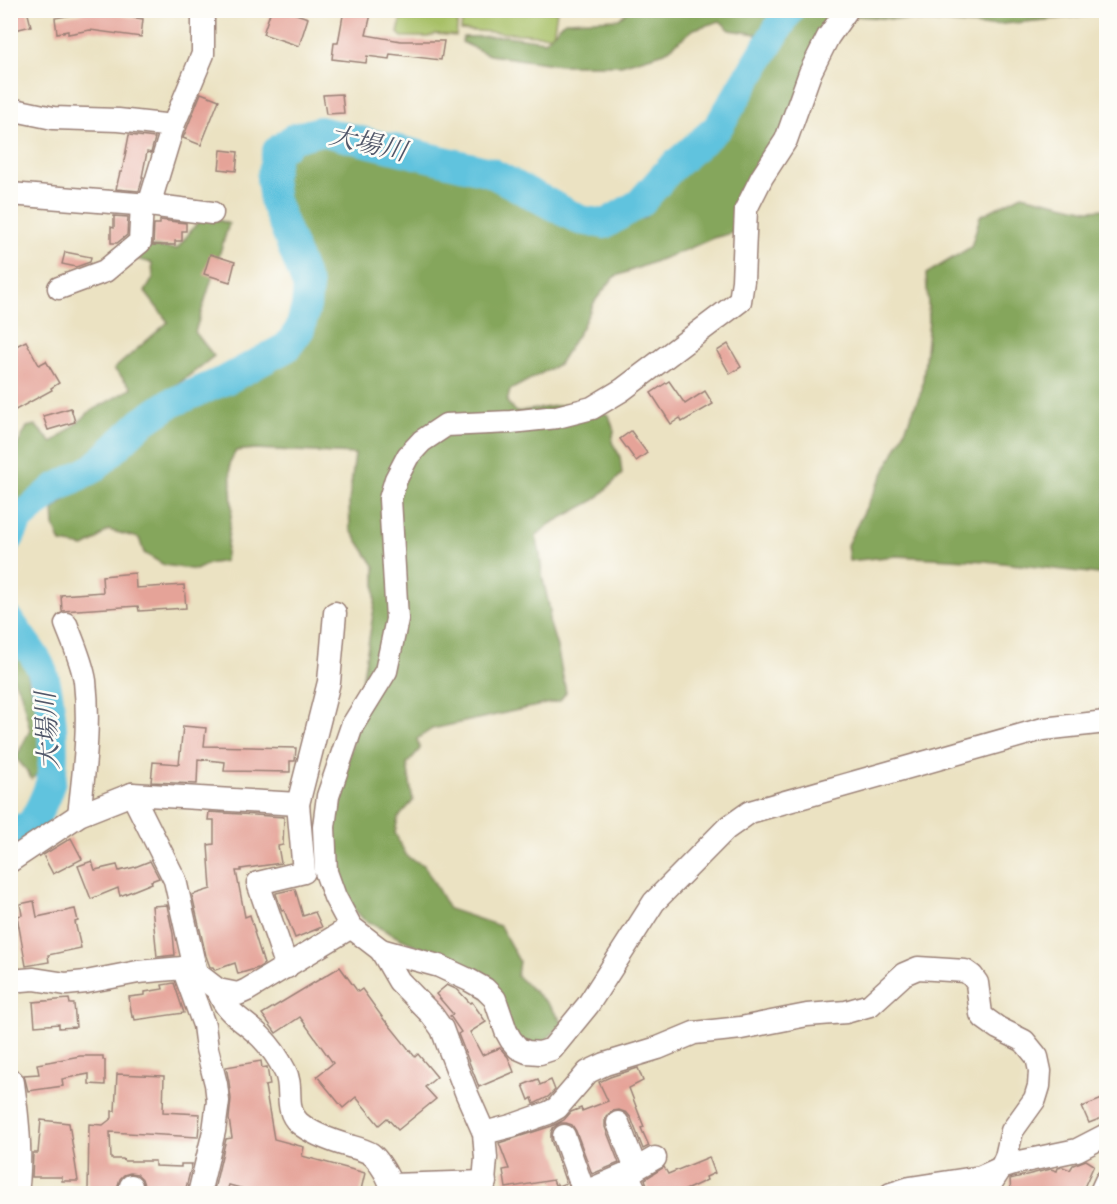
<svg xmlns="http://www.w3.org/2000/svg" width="1117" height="1204" font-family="'IM FELL English','Noto Serif JP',serif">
<rect width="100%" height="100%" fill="#fdfcf7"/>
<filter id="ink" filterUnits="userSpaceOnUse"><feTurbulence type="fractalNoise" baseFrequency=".0167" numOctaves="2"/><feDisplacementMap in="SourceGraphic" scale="12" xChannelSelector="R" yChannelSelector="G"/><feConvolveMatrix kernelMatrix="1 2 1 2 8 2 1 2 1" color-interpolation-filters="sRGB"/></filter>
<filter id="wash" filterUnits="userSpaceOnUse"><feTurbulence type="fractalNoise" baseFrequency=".008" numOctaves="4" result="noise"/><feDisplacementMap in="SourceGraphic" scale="24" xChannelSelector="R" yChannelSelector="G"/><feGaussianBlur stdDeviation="1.35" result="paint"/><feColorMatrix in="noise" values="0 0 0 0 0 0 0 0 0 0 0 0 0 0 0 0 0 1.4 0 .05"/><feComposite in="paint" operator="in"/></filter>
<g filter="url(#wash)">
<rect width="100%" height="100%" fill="#ebe2c2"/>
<g fill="#a7c066" stroke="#787048" stroke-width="1.5">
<path d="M403,11H459L456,36L436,34L428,37H402L398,33Z"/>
<path d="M463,11H557L553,36L461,30Z"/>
</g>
<g fill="#85a65b" stroke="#686243" stroke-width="1.5">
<path d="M629,10L1096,11L1086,16L983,26L843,15L749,203L732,233L713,238L688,249L614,277L595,301L581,329L559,364L510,390L507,402L516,412L577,403L609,415L614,431L612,442L620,456L622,474L595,500L550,524L536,536L540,554L542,575L550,610L549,621L557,647L566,692L560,701L432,729L417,739L420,749L407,764L413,801L398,818L395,833L407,857L424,865L449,909L500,926L519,961L517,976L548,1004L563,1023L539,1047L519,1040L455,963L397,937L363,919L343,896L331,864L336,810L352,744L375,602V567L350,529L349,501L355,454L255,449L236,451L230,462L232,509L225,561L208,564L196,570L164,565L144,553L139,538L108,530L93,542L84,547L61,543L54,526L53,510L156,421L277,358L307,332L315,293L302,268L280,203L281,166L294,150L321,138L446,169L509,193L591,231L645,218L724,105L755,51L756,34L730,30L720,21L694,29L665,52L621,65H560L489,55L462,42L463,37L506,36L545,41L565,21L619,19Z"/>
<path d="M1022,195L1088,210L1106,209V575L985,561L896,556L849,561L847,545L901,439L922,390L929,320L926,274L971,247L980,216Z"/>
<path d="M204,214L229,224L195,332L214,356L56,479L27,498L20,513L11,520V484L17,476L11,460L13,458L17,446L27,427L35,425L52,443L82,419L89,412L132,388L114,369L168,322L145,292L153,278L152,263L137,259L144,246L177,249Z"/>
<path d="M10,598L26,663L29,684L43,719L47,755L42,771L31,779L27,771L16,758L30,730L21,693L11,675Z"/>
</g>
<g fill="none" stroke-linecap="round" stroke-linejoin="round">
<g stroke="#60c3de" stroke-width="30">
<path d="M10,537L18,520L54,489L94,468L141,423L169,404L228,379L287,347L300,329L306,306L308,287L274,201L271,178L277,151L294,138L320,131L490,172L580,220L605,224L640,203L670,169L718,127L789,10"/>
<path d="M10,621C19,636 31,649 39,664C52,688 56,757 50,784C45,799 39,812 30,826L10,831"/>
</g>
</g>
<g id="blocks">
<g fill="#e5a398">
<path d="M11,10H27L31,26L15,30Z"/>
<path d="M85,10L143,19L141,37L90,30L68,34V31L57,33L55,18L84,13Z"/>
<path d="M271,10H284L308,18L299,46L263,34Z"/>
<path d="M344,10H372L366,35L401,41H444L441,60L390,54L389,59L367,56L366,63L332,59L334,43H338Z"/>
<path d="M201,93L219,100L201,145L183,138Z"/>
<path d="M342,94L344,113L326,114L323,95Z"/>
<path d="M129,135L155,138L151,153L147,152L142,177H143L139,191L116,189L120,172H122Z"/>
<path d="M221,150L238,152L236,171L219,169Z"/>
<path d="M114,216L128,217L127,235L117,243H111V227L114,228Z"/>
<path d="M160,220L186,223V231H182V241H175V245H153L154,224H160Z"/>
<path d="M65,252L91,257L90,262L76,267L62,264Z"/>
<path d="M210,254L235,262L230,282L204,274Z"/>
<path d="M26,341L39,365L46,361L59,383L51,388L52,390L10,413V349Z"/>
<path d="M728,344L741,367L730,374L717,351Z"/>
<path d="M669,381L685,404L705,391L713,404L682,422L680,418L671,424L651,393Z"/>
<path d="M71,408L75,422L48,430L43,416Z"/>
<path d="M631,431L647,453L636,461L620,439Z"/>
<path d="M135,573L136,588L184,585L186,608L139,611L138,606L62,611L61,595L103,592L102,576Z"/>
<path d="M183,726L206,728L204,746L296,748L295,761H290V772L224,771L225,762L198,759L197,784L151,782L153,762L179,764Z"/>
<path d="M209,812L284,817L283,845L278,846L281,863L241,869V871H236L245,917L250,915L255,932H254L264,964L258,968L238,974L235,963L215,970L213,967H210L206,956L192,895L211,889L208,845L214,844V820H208Z"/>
<path d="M71,838L82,859L53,874L43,855Z"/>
<path d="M92,861L95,870L117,865L119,871L135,867L150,861L159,878L151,881L152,883L120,896L118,888L91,899L78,866Z"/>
<path d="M295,889L303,916L315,912L322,927L295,938L284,910L282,911L276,894V893Z"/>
<path d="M34,901L37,917L75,909L78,921L75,922L81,948L48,955L49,962L26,966L17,916L22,915L20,904Z"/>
<path d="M167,905L173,934L175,955L157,957L152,906Z"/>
<path d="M340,967L358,992L362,989L385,1021H386L415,1057L418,1054L437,1077L425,1087L436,1099L398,1130L387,1118L379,1125L356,1097L343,1108L317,1076L333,1063L300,1017L276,1033L262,1014Z"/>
<path d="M174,983L184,1013L135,1020L134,1016L132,1017L129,997L145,995V992L163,989L162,985Z"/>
<path d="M447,985L458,990L470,1003L472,1002L486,1022L470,1032L482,1055L500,1048L508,1057L514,1072L479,1087L458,1034L461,1032L450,1016L453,1014L436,994Z"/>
<path d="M69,999L70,1004H74L76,1027L59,1028V1024L35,1026L33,1002Z"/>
<path d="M80,1056H103V1060H105V1085L89,1084V1074L62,1079L63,1086L28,1091L24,1075L39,1074L37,1064Z"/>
<path d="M261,1061L262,1068L267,1067L270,1085L265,1086L274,1139L304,1147L302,1156L365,1173L360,1194H262L229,1185L226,1194H213L226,1139L232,1138L229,1119L231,1099L229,1082L226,1067Z"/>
<path d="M638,1068L643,1081L629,1088L644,1127L641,1128L649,1146L643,1149L631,1118L627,1113L619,1110L613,1111L607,1115L605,1120V1127L619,1163L592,1174L576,1131L572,1125L566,1123H560L553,1128L551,1133V1140L566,1183L558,1186L557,1184L555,1185L553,1180L506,1188L503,1170L509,1169L499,1143L552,1126L564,1120L571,1112L581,1108L582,1111L608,1101L599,1082L610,1077Z"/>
<path d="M117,1074L164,1076L163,1112L200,1114L198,1137L110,1132L111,1159H123L124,1161H155V1166L181,1167V1164H192L186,1188L153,1187V1194H144V1185L142,1179L137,1174L130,1173L124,1175L120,1179L118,1185L117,1194L88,1192L89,1124L103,1125L112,1118V1111H115Z"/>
<path d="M538,1079L540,1085L551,1080L555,1090L548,1097L534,1104L532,1098L529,1100L523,1085Z"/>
<path d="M1107,1097V1116L1089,1123L1082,1107Z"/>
<path d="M41,1120L69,1123L78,1181H62V1177H32L33,1153H38Z"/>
<path d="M709,1157L715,1173L706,1177L707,1180L677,1194H650L645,1179L664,1167L668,1174Z"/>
<path d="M1086,1160L1094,1165L1081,1194H1042L1046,1188L1011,1194L1010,1179L1051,1169L1057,1171L1058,1168L1063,1167L1070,1170L1073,1165Z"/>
</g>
</g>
</g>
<g filter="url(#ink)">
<use href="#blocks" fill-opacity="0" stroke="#9a8076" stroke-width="1.5"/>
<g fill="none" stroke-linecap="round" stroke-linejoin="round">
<defs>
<g id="minor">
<path d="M847,10L828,37L810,73L786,140L762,177L746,209L743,281L740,301L622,390L592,408L557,417L511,422L446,425L422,441L408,456L396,479L390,499L397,619L386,671L352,726L328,796L324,827L326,872L335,897L351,927L381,950L439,966L469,980L485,989L495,999L506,1031L511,1040L518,1048L527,1052L540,1053L552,1049L588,1005L654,902L726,829L750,812L1043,729L1106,722"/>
<path d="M10,109L53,118L118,120L173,126"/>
<path d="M10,194L149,205L212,213"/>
<path d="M149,205L173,126L203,54V10"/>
<path d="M59,288L105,271L140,242L142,204"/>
<path d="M66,624C73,642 82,662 85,681C90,726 84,771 79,815"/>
<path d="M132,794L175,880L196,973"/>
<path d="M298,804L329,682L335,613"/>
<path d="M10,861L79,815L132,794L298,804L304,872L258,883L287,967"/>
<path d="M381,950L399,981L432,1015L442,1029L449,1048L466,1092L484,1133L486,1158L483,1194"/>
<path d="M183,968L204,1025L207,1049L216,1084L218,1101L214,1131L199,1194"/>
<path d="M10,981L34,979L66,984L86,982L138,972L183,968L196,973L218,990L238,994L247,990L351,927"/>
<path d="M218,990C226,1014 244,1020 261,1037C270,1046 279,1059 285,1071C294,1087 283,1109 299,1123C312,1134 332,1141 349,1146C356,1148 365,1150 371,1154C377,1158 381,1166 385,1172C389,1180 392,1184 390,1194"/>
<path d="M618,1123L636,1169"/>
<path d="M484,1133L511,1126L548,1113L557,1108L588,1072L605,1064L658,1048L694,1033L741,1028L807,1015L846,1012L870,1005L904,974L918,968L965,971L972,976L977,983L981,1014L984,1018L998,1028L1024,1041L1037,1057L1040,1071L1039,1086L1035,1099L1012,1131L1006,1157L1001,1168L984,1194"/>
<path d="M564,1136L584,1192"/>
<path d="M627,1174L637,1194"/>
<path d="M391,1185L485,1182"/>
<path d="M131,1186V1194"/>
<path d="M580,1194L627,1174L655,1158"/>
<path d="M891,1194L910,1188L981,1177L1001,1168L1020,1162L1077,1150L1106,1135"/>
<path d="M1100,1194L1106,1181"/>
</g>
<path id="major" d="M10,1083C15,1120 19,1156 14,1194"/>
</defs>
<use href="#minor" stroke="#9a8076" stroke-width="25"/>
<use href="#major" stroke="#9a8076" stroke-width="31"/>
<use href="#minor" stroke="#fff" stroke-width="22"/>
<use href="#major" stroke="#fff" stroke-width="28"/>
</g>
</g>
<g text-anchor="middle" stroke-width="5" stroke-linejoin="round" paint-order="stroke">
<g font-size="26" font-style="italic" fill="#52586a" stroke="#fdfcf7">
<text transform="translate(368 143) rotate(13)" y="9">大場川</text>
<text transform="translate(47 731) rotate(-93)" y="9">大場川</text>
</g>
</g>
<rect width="1117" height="1204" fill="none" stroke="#fdfcf7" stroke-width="36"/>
</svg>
